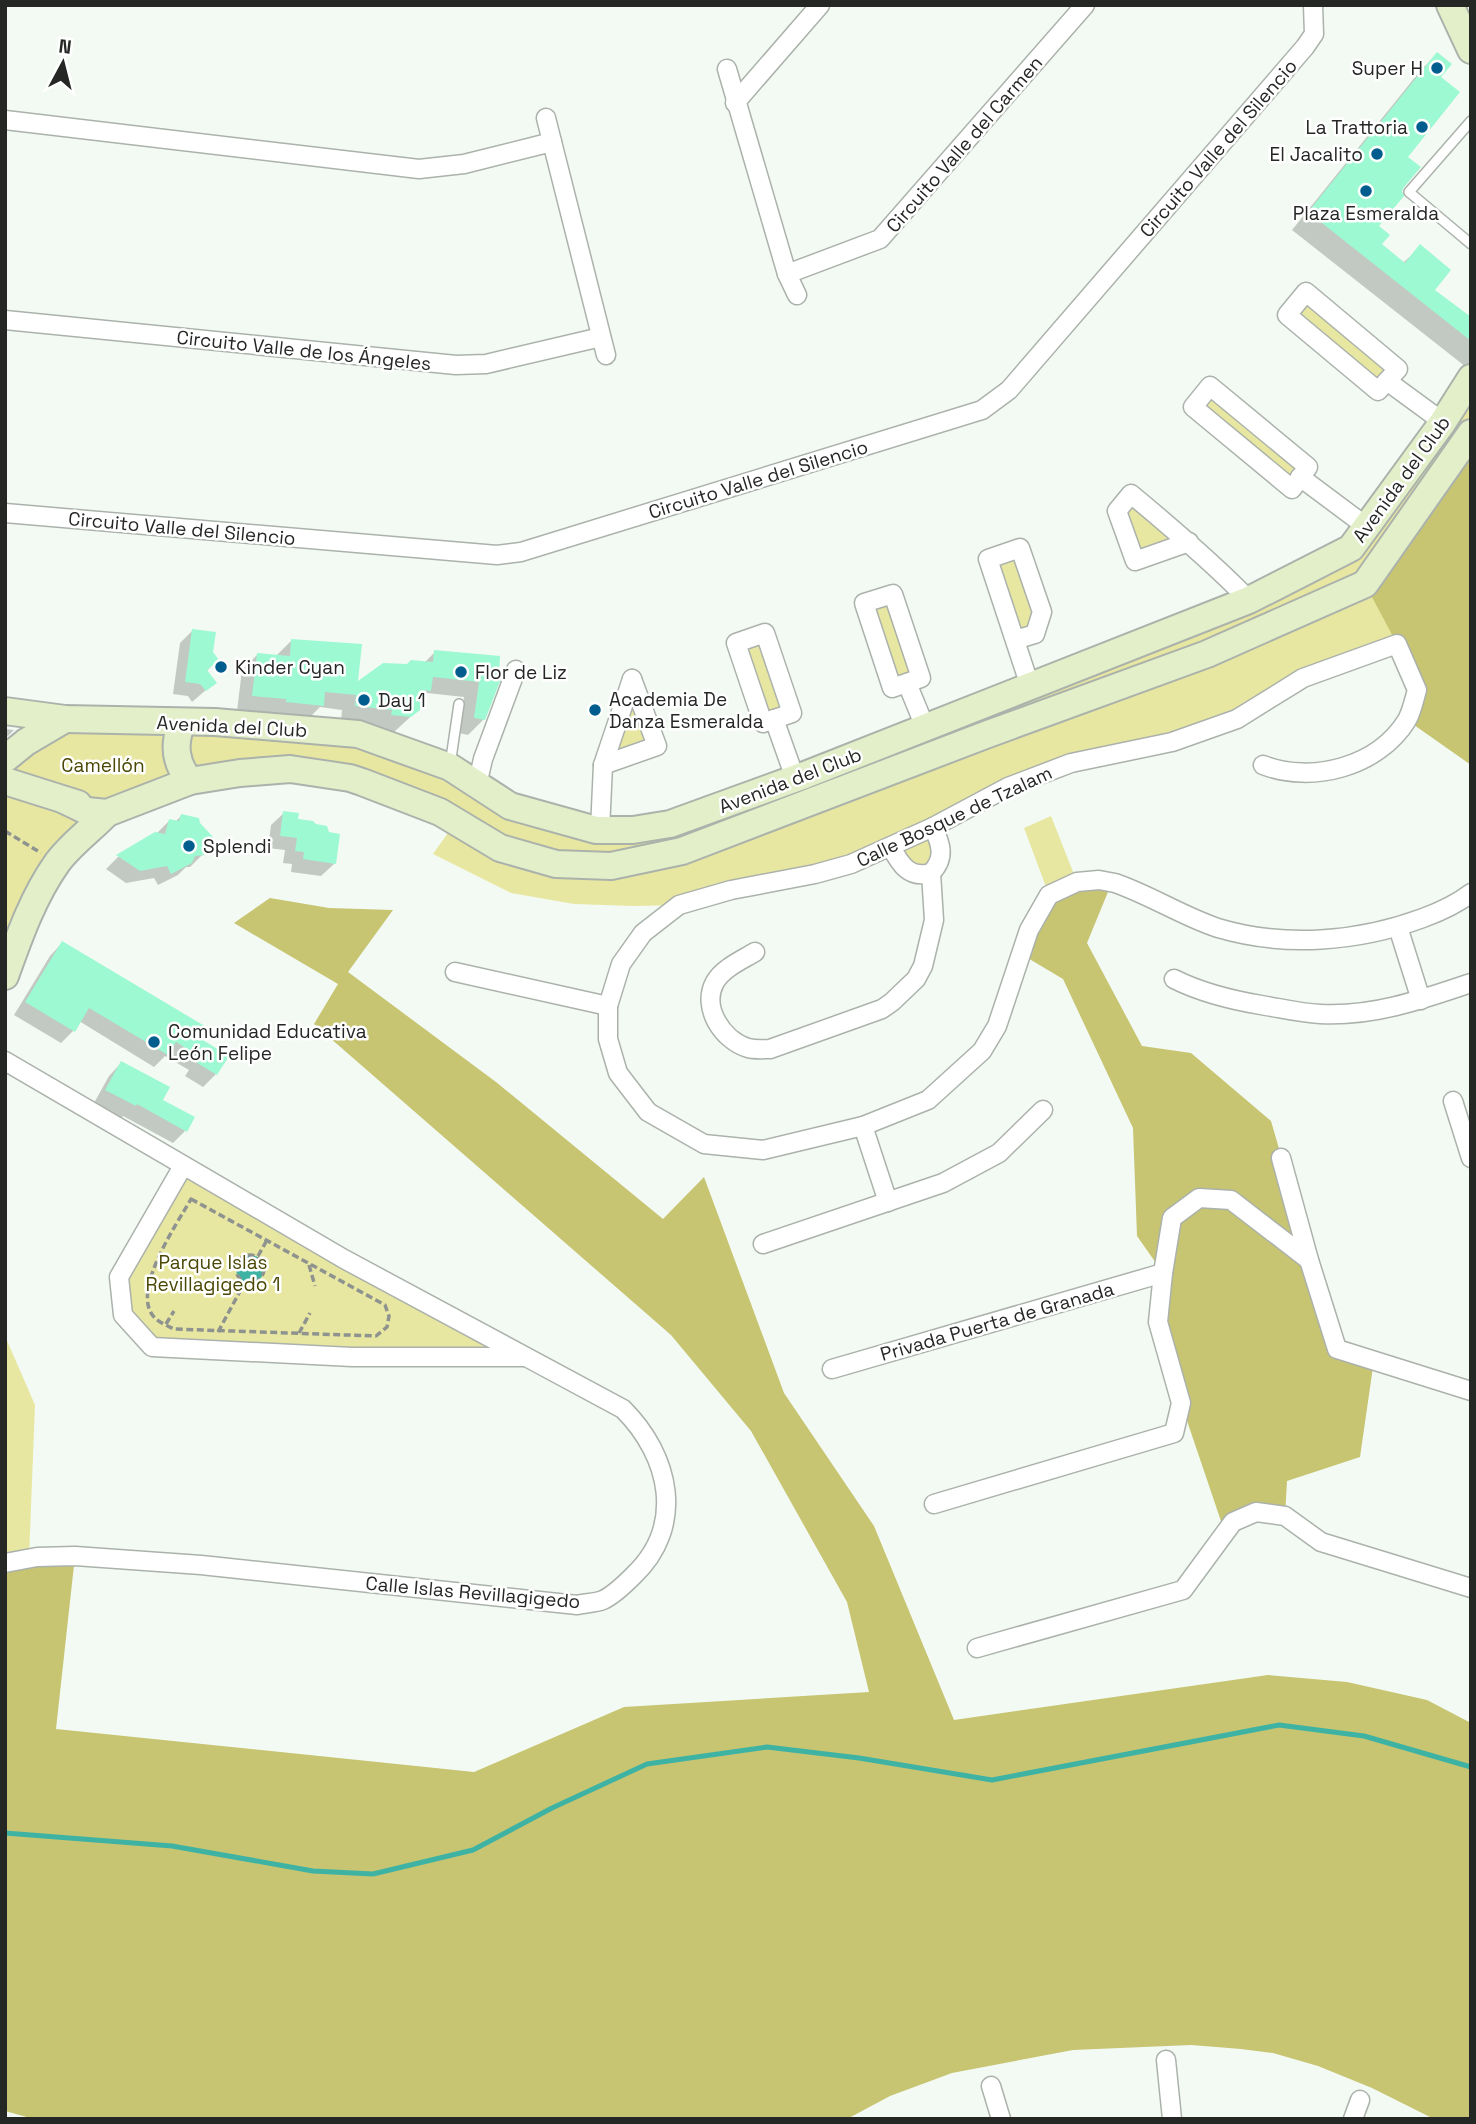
<svg xmlns="http://www.w3.org/2000/svg" width="1476" height="2124" font-family="'Space Grotesk',sans-serif">
<rect width="100%" height="100%" fill="#f3faf3"/>
<g fill="#e8e7a1">
<path d="M1306,292L1398,369L1378,391L1287,315Z"/>
<path d="M1471,378V433L1397,644L1303,678L1237,719L1071,763L933,827L942,846L925,874L891,847L679,905L633,906L574,904L511,893L433,854L455,823L362,782L190,780L182,723L358,734L510,806L633,830L1351,548Z"/>
<path d="M1210,386L1308,467L1291,488L1193,407Z"/>
<path d="M1131,494L1189,542L1135,561L1117,511Z"/>
<path d="M1020,548L1042,612L1035,634L1015,640L988,559Z"/>
<path d="M893,594L921,678L892,688L864,603Z"/>
<path d="M765,633L792,713L763,723L736,643Z"/>
<path d="M632,679L657,746L603,765Z"/>
<path d="M181,723L182,774L107,812L5,780V762L45,731Z"/>
<path d="M5,782L87,812L5,976Z"/>
<path d="M1051,816L1077,882L1049,895L1024,828Z"/>
<path d="M183,1166L525,1357L152,1347L123,1315L119,1277Z"/>
<path d="M5,1336L35,1405L29,1558L5,1563Z"/>
</g>
<g fill="#c7c472">
<path d="M1471,433V765L1407,720L1413,706L1397,644L1365,584Z"/>
<path d="M1077,882L1108,892L1087,943L1142,1046L1191,1053L1271,1121L1337,1349L1374,1360L1360,1457L1287,1481L1285,1516L1256,1512L1225,1533L1181,1403L1158,1322L1163,1273L1137,1236L1133,1128L1063,979L1021,954L1049,895Z"/>
<path d="M270,898L329,908L393,910L348,972L496,1082L663,1219L704,1177L784,1393L874,1526L954,1720L1268,1675L1347,1682L1427,1700L1471,1723V2119H1434L1372,2088L1318,2066L1273,2053L1241,2049L1191,2045L1073,2050L952,2073L890,2096L847,2119H34L5,2111V1563L75,1556L56,1729L474,1772L624,1707L869,1692L847,1602L751,1431L671,1335L314,1024L338,984L234,923Z"/>
</g>
<circle fill="#3eb3a4" cx="250" cy="1269" r="14"/>
<g fill="#0003">
<path d="M1437,54L1439,77L1406,157L1402,186L1377,227L1379,244L1403,263L1420,247L1432,290L1471,319V362L1466,367L1292,230L1420,71Z"/>
<path d="M192,631L217,660L206,672L214,683L192,702L188,696L173,694L180,643Z"/>
<path d="M292,640L356,685L408,665L424,663L435,652L498,658L484,719L468,735L459,733L464,697L427,693L420,699L418,710L394,732L377,730V725L341,721L342,710L320,707L307,720L272,714L237,711L242,670L257,655L276,656Z"/>
<path d="M5,729L14,730L5,739Z"/>
<path d="M284,813L296,820L334,864L321,876L291,872L292,864L283,863L285,850L268,848L271,825Z"/>
<path d="M181,816L203,854L190,867H186L178,875L158,885L154,878L126,883L106,869L118,857L156,834L169,821L175,822Z"/>
<path d="M62,943L199,1040L216,1074L203,1087L185,1076L189,1070L165,1056L154,1067L79,1021L74,1030L61,1043L14,1015L50,956Z"/>
<path d="M121,1063L161,1101L185,1131L173,1143L123,1116L122,1118L94,1103L109,1076Z"/>
</g>
<g fill="none" stroke-linecap="round" stroke-linejoin="round">
<path stroke="#3eb3a4" stroke-width="5" d="M5,1833L172,1846L313,1871L373,1874L473,1850L552,1808L647,1764L767,1747L859,1758L992,1780L1279,1725L1364,1736L1471,1767"/>
</g>
<g fill="#9df9d1">
<path d="M1437,52L1452,64L1441,77L1460,92L1408,157L1421,167L1404,187L1402,191L1404,196L1379,226L1390,235L1382,244L1405,263L1420,244L1451,270L1435,290L1471,317V341L1308,212Z"/>
<path d="M192,629L216,632L213,652L219,660L207,670L217,683L206,691L200,684L185,682Z"/>
<path d="M291,639L362,644L358,681L383,663L407,664L411,660L433,662L434,650L500,656L499,676H502L485,720L474,718L479,682L433,677L431,691L424,690L420,710L411,717L391,715L392,710L355,706L356,695L325,692L324,706L286,702V699L252,696L257,653L290,656Z"/>
<path d="M283,811L299,813L298,819L313,821L316,824L327,826L329,832L340,834L336,864L303,859L304,852L295,851L297,838L280,836Z"/>
<path d="M181,814L199,818L200,823L213,837L204,855L195,856L192,863L171,874L167,866L140,871L116,855L155,832L165,834L169,819L179,821Z"/>
<path d="M62,941L208,1028L201,1039L229,1056L217,1075L197,1063L200,1057L176,1042L168,1055L89,1008L75,1032L25,1002Z"/>
<path d="M121,1061L170,1087L163,1100L195,1117L187,1132L137,1104L136,1106L105,1090Z"/>
</g>
<g fill="none" stroke-linecap="round" stroke-linejoin="round">
<defs>
<g id="lane">
<path d="M1471,121L1409,192L1471,244"/>
<path d="M450,765L459,704"/>
</g>
<g id="street">
<path d="M727,69L787,274L797,295"/>
<path d="M735,103L820,5"/>
<path d="M546,118L606,355"/>
<path d="M5,120L419,169L464,164L552,142"/>
<path d="M787,274L880,239L1085,5"/>
<path d="M1306,292L1398,369L1378,391L1287,315Z"/>
<path d="M5,320L456,365L486,364L601,337"/>
<path d="M1387,381L1443,422"/>
<path d="M1210,386L1308,467L1292,489L1193,407Z"/>
<path d="M1300,477L1367,527"/>
<path d="M5,513L497,555L521,552L982,410L1009,390L1305,47L1314,34L1313,5"/>
<path d="M1189,542L1135,561L1117,511L1131,494C1172,528 1212,562 1249,600"/>
<path d="M893,594L921,678L892,688L864,603Z"/>
<path d="M765,633L792,713L763,723L736,643Z"/>
<path d="M1015,640L1035,634L1042,612L1020,548L988,559L1030,686"/>
<path d="M907,683L925,727"/>
<path d="M774,719L795,778"/>
<path d="M603,765L657,746L632,679"/>
<path d="M1263,765C1312,784 1378,767 1407,720C1412,711 1414,700 1417,690L1397,644L1303,678L1237,719L1172,742L1071,763L1008,787L933,827L851,864L815,874L731,890L679,905L643,933L621,964L608,1006V1039L618,1073L648,1112L704,1144L763,1150L863,1126L928,1100L982,1051L997,1026L1029,930L1049,895L1077,882L1099,880L1115,883C1150,895 1184,917 1218,928C1285,948 1358,942 1423,918C1439,912 1457,904 1471,893"/>
<path d="M477,785L483,759L516,670"/>
<path d="M600,830L603,765L632,679"/>
<path d="M891,847C900,864 909,879 931,873C946,858 941,844 933,827"/>
<path d="M1398,927L1421,1000"/>
<path d="M755,952C742,960 723,968 715,982C701,1007 722,1040 748,1048C756,1050 763,1049 770,1049L882,1009L892,1002L916,979L923,966L934,920L931,873"/>
<path d="M455,972L608,1006"/>
<path d="M1174,979C1202,993 1231,1000 1261,1005C1280,1008 1300,1013 1320,1014C1372,1017 1421,1000 1471,983"/>
<path d="M5,1061L344,1259L623,1409C670,1456 686,1526 633,1576C625,1584 614,1595 603,1600C596,1603 585,1603 577,1605L201,1565L75,1556L37,1557L5,1563"/>
<path d="M1453,1101L1471,1158"/>
<path d="M863,1126L888,1202"/>
<path d="M1281,1158L1309,1260L1337,1349L1471,1391"/>
<path d="M183,1166L119,1277L123,1315L152,1347L352,1357H523"/>
<path d="M763,1244L943,1183L999,1153L1043,1110"/>
<path d="M832,1369L1163,1273"/>
<path d="M934,1504L1174,1433L1181,1403L1158,1322L1163,1273L1172,1218L1199,1198L1231,1200L1309,1260"/>
<path d="M977,1648L1183,1590L1233,1522L1256,1512L1285,1516L1321,1542L1471,1588"/>
<path d="M1166,2060L1172,2119"/>
<path d="M991,2086L1001,2119"/>
<path d="M1353,2119L1360,2100"/>
</g>
<g id="secondary">
<path d="M1450,5L1471,50"/>
<path d="M5,711L65,719L215,722L358,734L450,767L510,806L596,830H633L670,824L805,775L1249,600L1351,548L1443,422L1471,378"/>
<path d="M182,723C173,744 175,763 190,781"/>
<path d="M5,759L26,742L65,719"/>
<path d="M5,781L78,804"/>
<path d="M64,800L87,811L107,813L190,781L240,773L290,769L350,778L362,782L440,812L500,848L556,864L611,866L682,851L988,734L1207,654L1365,584L1471,433"/>
<path d="M5,976C19,937 33,897 57,863C71,844 91,830 107,813"/>
</g>
</defs>
<use href="#lane" stroke="#abb2ab" stroke-width="12"/>
<use href="#street" stroke="#abb2ab" stroke-width="21"/>
<use href="#secondary" stroke="#abb2ab" stroke-width="30"/>
<g stroke="#8f938f" stroke-width="3.5" stroke-dasharray="7 3.5" stroke-linecap="butt">
<path d="M5,831L41,853"/>
<path d="M191,1199L385,1305L389,1316L387,1327L376,1336L174,1329C168,1326 160,1323 155,1318C129,1293 177,1224 191,1199Z"/>
<circle cx="250" cy="1269" r="14"/>
<path d="M258,1256L267,1240"/>
<path d="M309,1265L315,1286"/>
<path d="M166,1324L174,1311"/>
<path d="M218,1332L245,1282"/>
<path d="M299,1333L310,1313"/>
</g>
<use href="#lane" stroke="#fff" stroke-width="9"/>
<use href="#street" stroke="#fff" stroke-width="18"/>
<use href="#secondary" stroke="#e2efc9" stroke-width="26"/>
</g>
<g fill="#005d8d" stroke="#fff" stroke-width="2.5">
<circle cx="1437" cy="68" r="7"/>
<circle cx="1422" cy="127" r="7"/>
<circle cx="1377" cy="154" r="7"/>
<circle cx="1366" cy="191" r="7"/>
<circle cx="221" cy="667" r="7"/>
<circle cx="461" cy="672" r="7"/>
<circle cx="364" cy="700" r="7"/>
<circle cx="595" cy="710" r="7"/>
<circle cx="189" cy="846" r="7"/>
<circle cx="154" cy="1042" r="7"/>
</g>
<g text-anchor="middle" stroke-width="5" stroke-linejoin="round" paint-order="stroke">
<g font-size="19" fill="#252725" stroke="#fff" text-anchor="start">
<text x="1423" y="75" text-anchor="end">Super H</text>
<text x="1408" y="134" text-anchor="end">La Trattoria</text>
<text x="1363" y="161" text-anchor="end">El Jacalito</text>
<text x="1366" y="220" text-anchor="middle">Plaza Esmeralda</text>
<text x="235" y="674">Kinder Cyan</text>
<text x="475" y="679">Flor de Liz</text>
<text x="609" y="706">Academia De<tspan x="609" dy="22">Danza Esmeralda</tspan></text>
<text x="378" y="707">Day 1</text>
<text x="203" y="853">Splendi</text>
<text x="168" y="1038">Comunidad Educativa<tspan x="168" dy="22">León Felipe</tspan></text>
</g>
<g font-size="19" fill="#252725" stroke="#fff">
<text transform="translate(964 144) rotate(-49)" y="7">Circuito Valle del Carmen</text>
<text transform="translate(1218 148) rotate(-49)" y="7">Circuito Valle del Silencio</text>
<text transform="translate(304 350) rotate(6)" y="7">Circuito Valle de los Ángeles</text>
<text transform="translate(758 479) rotate(-17)" y="7">Circuito Valle del Silencio</text>
<text transform="translate(1401 479) rotate(-54)" y="7">Avenida del Club</text>
<text transform="translate(182 528) rotate(5)" y="7">Circuito Valle del Silencio</text>
<text transform="translate(232 726) rotate(3)" y="7">Avenida del Club</text>
<text transform="translate(790 780) rotate(-21)" y="7">Avenida del Club</text>
<text transform="translate(954 816) rotate(-25)" y="7">Calle Bosque de Tzalam</text>
<text transform="translate(997 1321) rotate(-16)" y="7">Privada Puerta de Granada</text>
<text transform="translate(473 1592) rotate(5)" y="7">Calle Islas Revillagigedo</text>
</g>
<g font-size="19" fill="#4b4805" stroke="#fff">
<text x="103" y="772">Camellón</text>
<text x="213" y="1269">Parque Islas<tspan x="213" dy="22">Revillagigedo 1</tspan></text>
</g>
</g>
<rect width="1476" height="2124" fill="none" stroke="#252725" stroke-width="14"/>
<g transform="translate(63 63) rotate(7)" stroke="#ffffff" stroke-width="5" paint-order="stroke">
<path d="M0-5L12 26L0 18L-12 26Z" fill="#252725"/>
<text y="-10" font-size="19" font-weight="bold" text-anchor="middle" fill="#252725">N</text>
</g>
</svg>
